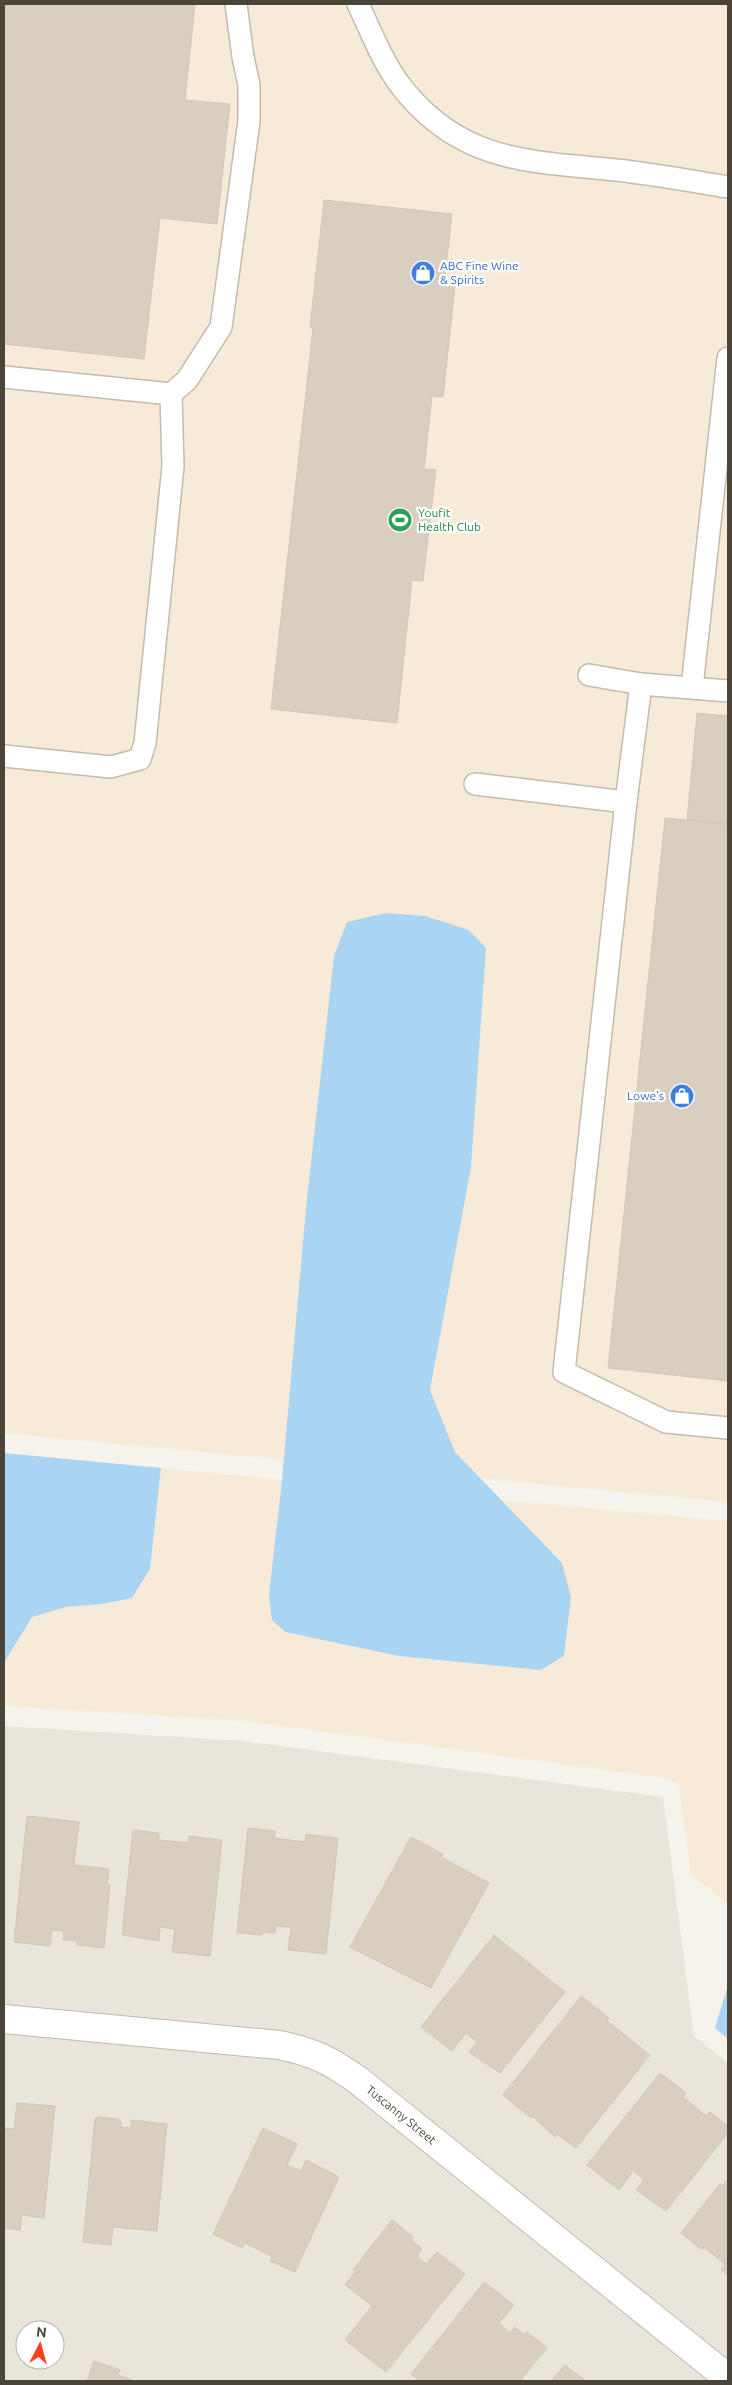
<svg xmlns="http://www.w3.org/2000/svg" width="732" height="2385" font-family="Ubuntu,sans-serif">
<rect width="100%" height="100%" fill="#f6f3ec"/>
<path fill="#eae5da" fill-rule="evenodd" d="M4,1726L243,1741L663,1797L694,2036L728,2063V2381H4ZM25,2330H55V2360H25Z"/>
<g fill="#f7ead8">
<path d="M4,4H728V1502L4,1433Z"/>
<path d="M161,1468L282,1480L269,1595L562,1563L500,1500L728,1521V1904L691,1875L680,1794L679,1788L671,1779L245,1721L4,1706V1663L32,1617L66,1607L102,1604L150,1569Z"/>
</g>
<g fill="#a9d4f2">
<path d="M386,913L425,916L469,930L486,948L471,1167L430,1390L455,1452L562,1563L571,1597L564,1656L541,1670L399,1656L285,1632L272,1620L269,1595L282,1480L306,1208L334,956L347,922Z"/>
<path d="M4,1453L161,1468L150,1569L132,1598L102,1604L66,1607L32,1617L4,1663Z"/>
<path d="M728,1985V2039L715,2028Z"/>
</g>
<g fill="#d8cfc1" stroke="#d3c7b4">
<path d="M4,4H195L185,100L230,104L217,224L160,218L144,359L4,344Z"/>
<path d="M324,200L452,214L444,285L455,286L443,397L432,396L424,469L436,470L423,581L412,580L397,723L271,709L313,328L310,327Z"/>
<path d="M697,713L728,716V824L687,820Z"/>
<path d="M665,818L728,824V1381L608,1368Z"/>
<path d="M27,1816L79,1822L74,1865L109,1869L107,1885H110L104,1948L77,1945L78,1941L63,1940L64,1931L52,1930L50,1946L14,1942Z"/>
<path d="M248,1828L275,1831L274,1838L305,1842L306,1834L338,1838L326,1954L288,1950L291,1927L276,1926L275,1933L263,1932L262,1935L237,1933Z"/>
<path d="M133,1830L159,1833V1840L189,1843V1836L222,1840L210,1956L172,1952L175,1929L160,1927L159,1941L122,1935Z"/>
<path d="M411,1837L443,1854L441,1857L489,1883L431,1988L350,1947Z"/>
<path d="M494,1935L565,1992L500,2073L469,2052L477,2042L466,2033L452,2051L421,2027Z"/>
<path d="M581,1996L609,2018L607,2021L650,2055L576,2148L557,2134L555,2137L532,2116L531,2118L503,2095Z"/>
<path d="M660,2073L686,2093L683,2097L706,2116L710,2112L728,2126V2133L666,2211L636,2190L644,2180L633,2171L619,2190L587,2165Z"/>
<path d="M17,2103L55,2106L44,2218L22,2215L20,2230L4,2228V2128L14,2129Z"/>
<path d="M99,2117L117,2119L121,2121L120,2127L131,2128V2120L167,2124L157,2231L113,2227L111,2245L83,2242L95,2118Z"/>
<path d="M263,2128L297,2144L287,2165L301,2171L306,2160L339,2177L295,2272L270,2261L272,2256L245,2243L242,2248L213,2234Z"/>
<path d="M728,2179V2275L721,2270L725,2264L704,2247L702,2250L681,2233L720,2184L722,2186Z"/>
<path d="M392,2220L413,2237L411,2240L422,2249L417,2256L426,2264L437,2252L465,2274L386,2372L345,2340L372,2306L345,2285L355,2272L353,2270Z"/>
<path d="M484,2282L514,2305L499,2323L510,2333L515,2327L524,2335L527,2332L547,2348L520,2381H420L411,2374Z"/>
<path d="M94,2361L120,2370L118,2375L135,2381H87Z"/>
<path d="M565,2365L586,2381H551Z"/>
</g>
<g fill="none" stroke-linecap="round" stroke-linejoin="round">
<defs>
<g id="lane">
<path d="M358,4C373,36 385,69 409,96C468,164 534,161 616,170C654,174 691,181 728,187"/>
<path d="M4,377L171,394L187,380L221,327L249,121V85L243,57L236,4"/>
<path d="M589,675L641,684L728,691"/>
<path d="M692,687L728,358"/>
<path d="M4,756L111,767L140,759L145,743L173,466L171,394"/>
<path d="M475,784L626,802L641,684"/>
<path d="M626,802L564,1372L666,1422L728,1428"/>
</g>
<path id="street" d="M4,2019L279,2045C314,2052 331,2061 359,2081L728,2378"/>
</defs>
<use href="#lane" stroke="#c2bbae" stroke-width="24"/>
<use href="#street" stroke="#c2bbae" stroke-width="30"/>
<use href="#lane" stroke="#fff" stroke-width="21"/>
<use href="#street" stroke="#fff" stroke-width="28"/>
</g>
<defs>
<symbol id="shop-disc" viewBox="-11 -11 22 22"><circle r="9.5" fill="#3f7fe0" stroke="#fff"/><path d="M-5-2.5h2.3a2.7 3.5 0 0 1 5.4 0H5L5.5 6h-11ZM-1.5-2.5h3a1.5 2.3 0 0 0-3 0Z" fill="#fff"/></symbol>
<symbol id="stadium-disc" viewBox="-11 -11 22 22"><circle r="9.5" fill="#2e9e5b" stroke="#fff"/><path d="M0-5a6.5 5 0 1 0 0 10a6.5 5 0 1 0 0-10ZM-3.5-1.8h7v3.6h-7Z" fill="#fff"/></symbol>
</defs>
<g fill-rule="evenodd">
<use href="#shop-disc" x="409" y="259" width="28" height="28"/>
<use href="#stadium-disc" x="386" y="506" width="28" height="28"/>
<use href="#shop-disc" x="668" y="1082" width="28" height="28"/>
</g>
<g text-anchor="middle" stroke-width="4.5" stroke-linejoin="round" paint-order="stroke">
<g font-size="12" fill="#366cbe" stroke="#fff" text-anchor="start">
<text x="440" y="270">ABC Fine Wine<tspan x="440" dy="14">&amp; Spirits</tspan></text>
<text x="664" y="1100" text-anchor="end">Lowe's</text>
</g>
<g font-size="12" fill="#27864d" stroke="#fff" text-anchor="start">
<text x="418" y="517">Youfit<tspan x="418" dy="14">Health Club</tspan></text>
</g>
<g font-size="12" fill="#4b4439" stroke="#fff">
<text transform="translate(401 2115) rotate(39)" y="4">Tuscanny Street</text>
</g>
</g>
<rect width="732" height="2385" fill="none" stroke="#4b4439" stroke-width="10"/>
<g transform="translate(40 2345) rotate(6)"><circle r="24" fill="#ffffff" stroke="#b7b4b0"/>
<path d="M0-4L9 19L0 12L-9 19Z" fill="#fc3f1d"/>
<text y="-8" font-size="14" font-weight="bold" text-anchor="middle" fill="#4b4439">N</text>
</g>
</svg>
